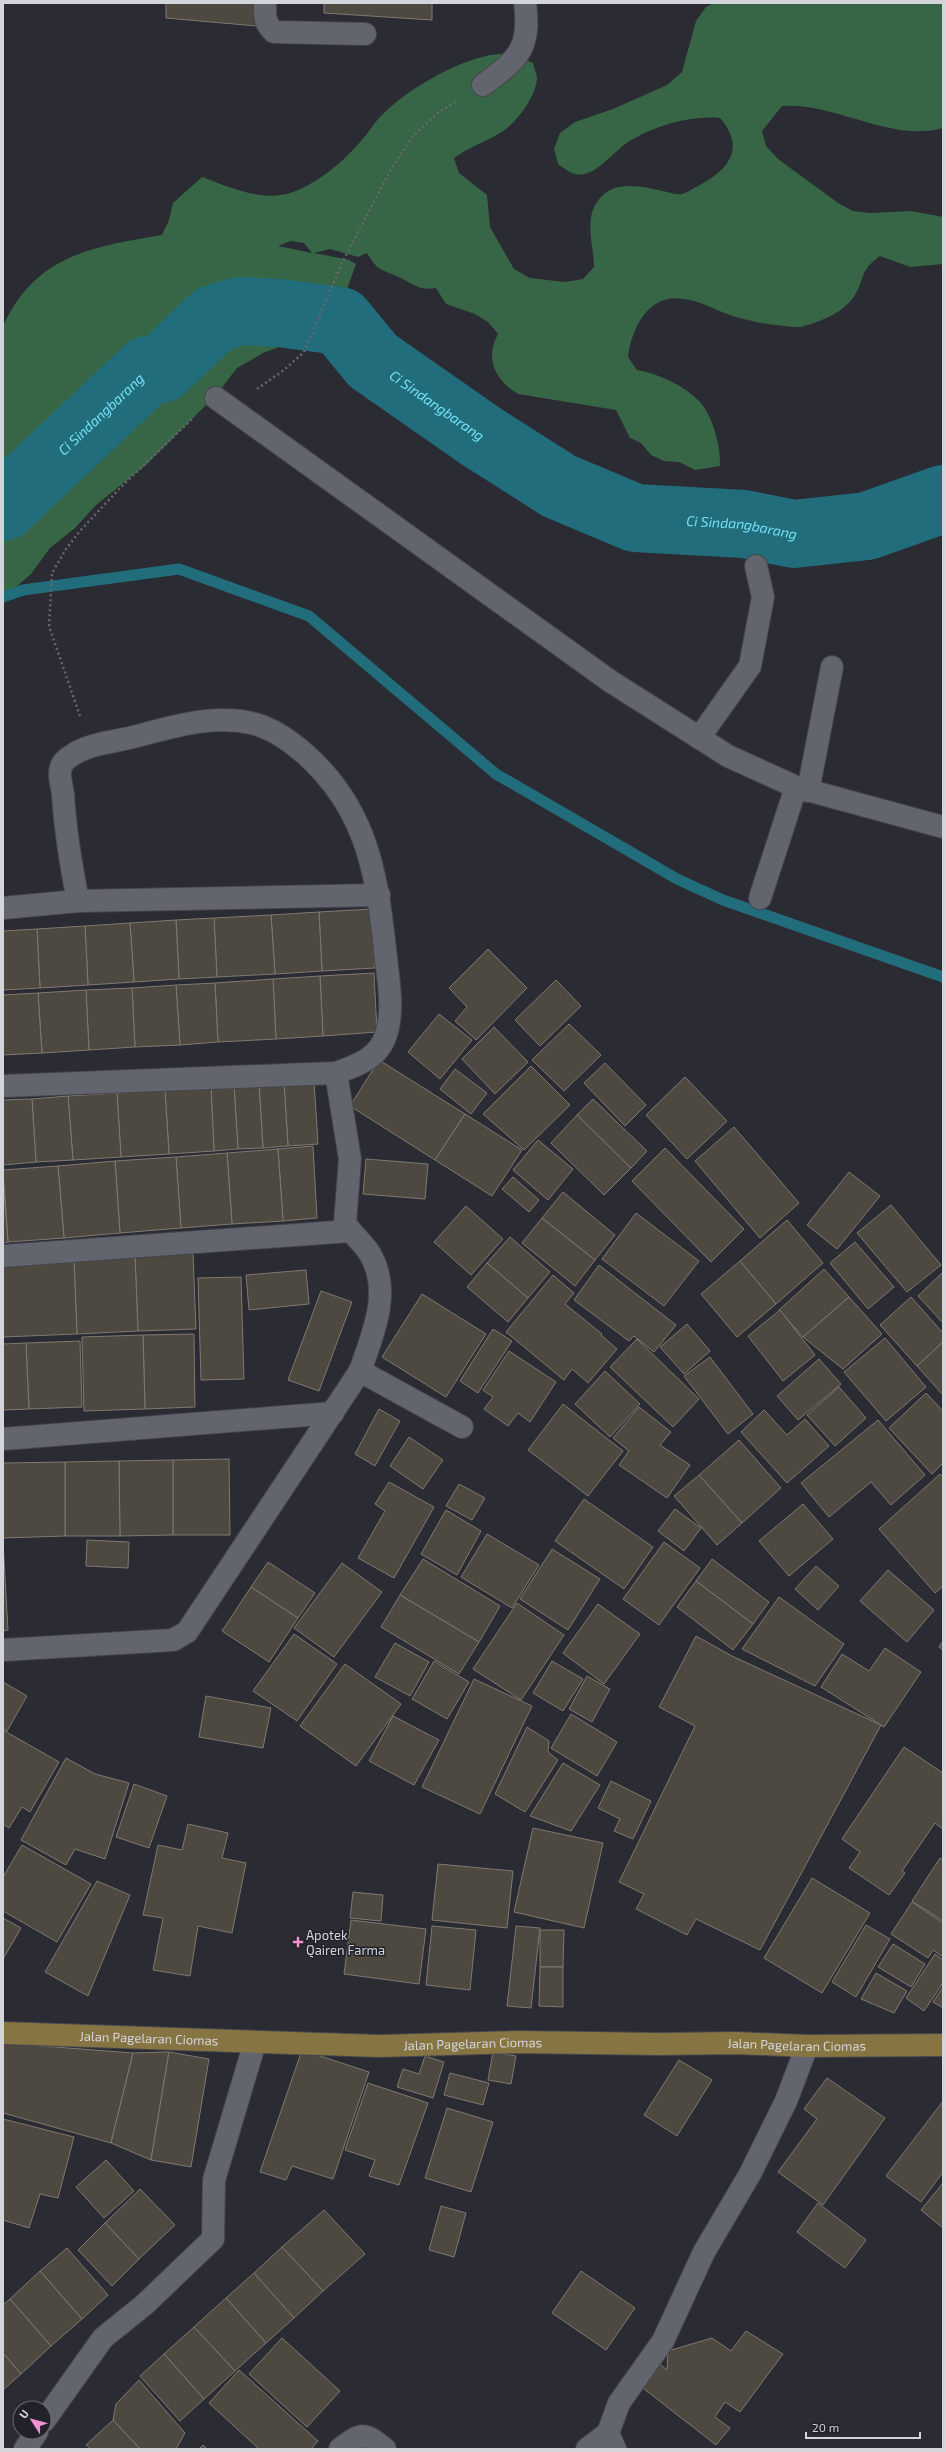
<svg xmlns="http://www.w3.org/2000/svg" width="946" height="2452" font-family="'Exo 2',sans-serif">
<rect width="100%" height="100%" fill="#2a2b33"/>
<path fill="#376646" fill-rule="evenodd" d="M714,3H943V128C893,143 834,102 782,106L762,131L766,146L778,159L838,203L853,211L871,213L911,211L943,217V264L910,267L880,256C858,272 866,277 855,295C845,312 822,321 804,326C799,328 792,327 786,326C767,325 744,320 727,314C712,308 699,301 684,299C648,293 632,328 628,357L637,370C659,374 684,385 700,402C713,416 721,448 720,466L695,470L679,462L664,461L651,455L641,443L630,438L616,410L518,394C496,381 484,359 498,334L488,322L475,314L446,304L436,288C421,291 414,285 401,278C382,269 379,273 367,253L358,257L330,249L314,253L349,260L356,264L331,334L297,341L265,352L237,368L216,395L146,465L96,505L75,528L50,548L31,574L3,598V326C36,255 91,247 162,235L169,220L173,203L202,177C229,187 264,203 293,192C318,183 344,161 361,141C369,132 375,121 384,113C410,87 479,46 516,55C522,57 528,61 533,63C534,68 537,74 537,78C536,97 516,124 500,133C485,142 469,147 454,158L459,173L487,195L490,227L514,269L530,278L565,282L583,279L594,267C594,246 584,221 597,202C613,178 644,187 667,192C671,193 678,195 682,194C687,193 693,188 698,186C729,170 746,148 720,118C690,115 649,127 624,145C612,154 601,169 585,174C575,177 566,170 558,164L554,149L560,133L575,122L613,109L667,85L682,72L696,21L706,7ZM290,241L304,243L312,253L278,246Z"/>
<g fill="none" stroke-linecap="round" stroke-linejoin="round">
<path stroke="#226d7b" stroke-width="11" d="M3,597L23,590L179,569L309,616L496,774L677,879L723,900L943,977"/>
<path stroke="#226d7b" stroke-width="68" id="s1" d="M3,507L148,370L161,369L214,319L239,311L280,313L340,321L373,361L482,437L559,486L635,518L744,524L794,534L867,526L943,499"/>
</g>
<g fill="#4d4840" stroke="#7f7971">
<path d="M166,3H259L257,26L166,18Z"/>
<path d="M324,3H432V20L324,13Z"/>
<path d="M371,909L375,968L322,971L319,912Z"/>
<path d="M319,912L322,971L275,974L271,915Z"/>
<path d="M271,915L275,974L217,977L214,918Z"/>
<path d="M214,918L217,977L179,979L176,920Z"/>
<path d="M176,920L179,979L134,982L130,923Z"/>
<path d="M130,923L134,982L88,985L85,926Z"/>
<path d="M85,926L88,985L40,988L37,929Z"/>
<path d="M37,929L40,988L3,990V931Z"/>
<path d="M488,949L527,988L476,1040L455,1021L467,1007L449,988Z"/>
<path d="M374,973L377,1032L323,1036L320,976Z"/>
<path d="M320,976L323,1036L276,1039L273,979Z"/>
<path d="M273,979L276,1039L218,1042L215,983Z"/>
<path d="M556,980L581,1006L540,1046L515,1020Z"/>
<path d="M215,983L218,1042L180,1045L176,985Z"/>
<path d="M176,985L180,1045L135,1047L132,988Z"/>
<path d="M132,988L135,1047L89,1050L86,990Z"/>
<path d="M86,990L89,1050L42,1053L38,993Z"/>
<path d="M38,993L42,1053L3,1055V995Z"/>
<path d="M439,1014L472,1040L440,1079L408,1052Z"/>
<path d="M569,1024L601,1055L564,1091L532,1060Z"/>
<path d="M494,1027L528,1062L495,1094L462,1059Z"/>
<path d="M379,1060L465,1114L435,1160L350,1106Z"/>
<path d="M605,1063L646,1105L625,1126L584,1083Z"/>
<path d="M531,1066L570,1105L524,1150L483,1114Z"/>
<path d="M455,1069L487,1093L471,1114L440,1089Z"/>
<path d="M685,1077L727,1121L687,1159L646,1115Z"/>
<path d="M314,1080L318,1144L288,1146L284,1082Z"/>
<path d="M284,1082L288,1146L263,1148L259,1084Z"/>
<path d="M259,1084L263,1148L238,1149L234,1085Z"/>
<path d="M234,1085L238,1149L214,1151L211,1087Z"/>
<path d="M211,1087L214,1151L169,1154L165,1090Z"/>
<path d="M165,1090L169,1154L121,1157L117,1093Z"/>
<path d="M117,1093L121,1157L73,1160L68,1096Z"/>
<path d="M68,1096L73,1160L36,1162L32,1099Z"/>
<path d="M32,1099L36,1162L3,1165V1100Z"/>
<path d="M593,1099L647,1151L631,1168L577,1115Z"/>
<path d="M465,1114L522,1150L492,1196L435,1160Z"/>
<path d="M577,1115L631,1168L604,1195L551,1143Z"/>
<path d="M734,1127L799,1203L760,1238L695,1161Z"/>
<path d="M538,1140L573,1169L548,1200L513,1170Z"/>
<path d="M313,1146L317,1218L283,1221L278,1149Z"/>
<path d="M665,1148L744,1229L711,1262L632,1181Z"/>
<path d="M278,1149L283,1221L232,1224L227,1153Z"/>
<path d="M227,1153L232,1224L181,1228L176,1157Z"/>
<path d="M176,1157L181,1228L120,1233L115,1161Z"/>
<path d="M366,1159L428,1164L425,1199L363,1194Z"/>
<path d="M115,1161L120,1233L64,1238L58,1166Z"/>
<path d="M58,1166L64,1238L8,1242L3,1170Z"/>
<path d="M849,1172L880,1196L837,1249L807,1225Z"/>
<path d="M513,1177L539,1200L529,1212L502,1189Z"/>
<path d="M3,1178L8,1242L3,1243Z"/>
<path d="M563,1192L615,1235L595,1260L542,1218Z"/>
<path d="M891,1205L941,1265L907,1292L857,1233Z"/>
<path d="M466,1206L503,1239L471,1275L434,1242Z"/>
<path d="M636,1213L699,1261L664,1306L602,1259Z"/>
<path d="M542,1218L595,1260L575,1286L522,1243Z"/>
<path d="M787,1220L823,1263L776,1304L740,1261Z"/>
<path d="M510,1237L550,1272L528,1298L487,1263Z"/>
<path d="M855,1242L894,1287L868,1309L830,1263Z"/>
<path d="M193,1253L196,1329L138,1331L135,1256Z"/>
<path d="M135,1256L138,1331L77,1334L74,1258Z"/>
<path d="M74,1258L77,1334L3,1337V1261Z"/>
<path d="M740,1261L776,1304L737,1337L701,1294Z"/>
<path d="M487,1263L528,1298L508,1322L467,1287Z"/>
<path d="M599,1265L676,1325L654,1352L634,1336L629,1341L574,1300Z"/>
<path d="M824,1269L849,1297L803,1337L779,1310Z"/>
<path d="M306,1270L309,1304L249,1310L246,1275Z"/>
<path d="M943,1272V1323L918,1296Z"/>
<path d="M553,1275L574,1293L565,1304L602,1334L601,1335L617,1349L588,1383L572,1369L564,1380L506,1332Z"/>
<path d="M241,1277L244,1379L201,1380L198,1278Z"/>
<path d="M321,1291L352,1302L319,1391L288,1380Z"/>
<path d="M422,1294L486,1334L446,1397L382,1357Z"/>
<path d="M849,1297L882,1334L843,1369L803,1337Z"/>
<path d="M911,1297L943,1333V1342L917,1366L880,1325Z"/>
<path d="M780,1310L815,1355L783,1381L748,1336Z"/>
<path d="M687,1324L710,1351L684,1374L660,1347Z"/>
<path d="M493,1329L512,1341L478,1393L460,1381Z"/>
<path d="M194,1334L195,1407L145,1409L143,1335Z"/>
<path d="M143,1335L145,1409L84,1411L82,1337Z"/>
<path d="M885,1338L926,1387L886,1421L844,1372Z"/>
<path d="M637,1339L699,1399L673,1427L610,1367Z"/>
<path d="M80,1341L82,1407L29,1409L26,1343Z"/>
<path d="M943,1342V1395L917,1366Z"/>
<path d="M26,1343L29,1409L3,1410V1344Z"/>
<path d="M509,1351L556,1382L530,1422L518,1413L508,1426L484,1409L493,1397L483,1390Z"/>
<path d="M710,1357L753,1414L728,1434L684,1376Z"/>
<path d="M819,1359L841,1384L798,1420L777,1396Z"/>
<path d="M605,1371L640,1404L610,1437L575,1404Z"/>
<path d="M839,1387L866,1418L835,1446L807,1415Z"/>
<path d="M926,1393L943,1411V1463L932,1474L889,1428Z"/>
<path d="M563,1404L623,1451L588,1496L528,1450Z"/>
<path d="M639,1407L671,1432L660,1445L690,1465L667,1498L619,1465L629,1451L613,1438Z"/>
<path d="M379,1409L400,1421L375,1466L355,1454Z"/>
<path d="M764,1410L787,1435L805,1419L829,1446L787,1483L741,1432Z"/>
<path d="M878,1420L925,1475L891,1505L871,1482L829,1517L801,1483Z"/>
<path d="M409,1437L443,1460L423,1489L390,1466Z"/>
<path d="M739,1440L781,1488L742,1523L699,1475Z"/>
<path d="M229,1459L230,1535H173V1460Z"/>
<path d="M173,1460V1535L120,1536L119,1461Z"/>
<path d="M119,1461L120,1536H65V1462Z"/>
<path d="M65,1462V1536L3,1538V1463Z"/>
<path d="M940,1474L943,1477V1586L935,1593L879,1529Z"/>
<path d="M699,1475L742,1523L717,1545L674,1496Z"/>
<path d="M389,1482L434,1507L394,1578L358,1558L385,1511L375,1504Z"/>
<path d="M459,1484L485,1498L472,1520L446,1506Z"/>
<path d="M584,1499L653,1547L624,1589L555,1541Z"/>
<path d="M803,1504L833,1539L789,1576L759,1541Z"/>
<path d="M675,1509L701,1528L684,1551L658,1531Z"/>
<path d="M446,1510L481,1531L457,1575L421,1554Z"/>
<path d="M487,1534L539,1565L512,1608L461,1577Z"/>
<path d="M87,1540L129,1542L128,1568L86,1566Z"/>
<path d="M3,1542L8,1630L3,1631Z"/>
<path d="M664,1542L700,1568L659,1625L623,1599Z"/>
<path d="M552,1549L600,1579L568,1630L520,1599Z"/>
<path d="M423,1559L500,1606L479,1642L400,1595Z"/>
<path d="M712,1559L769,1602L753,1624L696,1581Z"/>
<path d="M268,1562L315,1593L298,1618L251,1587Z"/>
<path d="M342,1563L382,1592L334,1657L294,1628Z"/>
<path d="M816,1566L839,1586L818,1610L795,1589Z"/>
<path d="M888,1570L934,1610L907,1642L860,1601Z"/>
<path d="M696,1581L753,1624L733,1650L677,1607Z"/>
<path d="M251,1587L298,1618L269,1662L222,1631Z"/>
<path d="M400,1595L479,1642L459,1674L381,1627Z"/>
<path d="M779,1597L844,1644L815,1686L742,1649Z"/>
<path d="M517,1603L564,1635L521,1700L473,1669Z"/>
<path d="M598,1604L640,1634L604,1684L563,1653Z"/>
<path d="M294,1634L337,1664L297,1721L253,1691Z"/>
<path d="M696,1636L732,1656L881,1725L760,1950L696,1919L687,1935L636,1909L644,1894L619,1882L695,1726L659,1707Z"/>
<path d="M943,1641V1650L939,1647Z"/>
<path d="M395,1643L429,1662L410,1696L375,1677Z"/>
<path d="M885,1648L921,1672L884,1727L821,1687L842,1654L869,1671Z"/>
<path d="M434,1661L469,1682L447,1719L412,1699Z"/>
<path d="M552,1661L583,1679L563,1711L533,1693Z"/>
<path d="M345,1664L401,1704L356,1766L300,1726Z"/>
<path d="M587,1676L610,1689L592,1722L569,1709Z"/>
<path d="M474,1679L532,1706L480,1814L422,1787Z"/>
<path d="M3,1682L27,1696L7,1731L3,1728Z"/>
<path d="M206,1696L271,1708L263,1748L199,1737Z"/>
<path d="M571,1714L617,1742L597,1776L551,1748Z"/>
<path d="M393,1716L439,1740L414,1785L369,1761Z"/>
<path d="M527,1727L549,1741L548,1752L558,1760L525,1812L495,1794Z"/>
<path d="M3,1730L59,1762L30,1812L22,1807L9,1828L3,1824Z"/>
<path d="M904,1747L943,1773V1829L935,1823L902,1871L905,1873L889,1895L849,1868L860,1852L842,1839Z"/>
<path d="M66,1758L95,1774L129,1783L105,1859L75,1849L66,1865L21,1840Z"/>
<path d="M563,1763L600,1785L571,1831L530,1816Z"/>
<path d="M611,1781L651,1801L633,1839L614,1831L620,1819L598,1808Z"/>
<path d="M134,1784L167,1796L149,1848L116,1837Z"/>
<path d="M188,1824L228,1833L222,1858L246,1863L232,1933L198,1926L190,1976L153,1970L163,1918L143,1915L158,1845L182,1850Z"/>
<path d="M533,1828L603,1843L584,1928L514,1912Z"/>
<path d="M22,1845L91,1884L57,1942L3,1911V1877Z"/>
<path d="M940,1858L943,1860V1921L912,1901Z"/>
<path d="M438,1864L513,1871L507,1928L432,1920Z"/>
<path d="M812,1878L870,1913L822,1993L764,1958Z"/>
<path d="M97,1881L130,1895L88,1996L45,1972Z"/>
<path d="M353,1892L383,1895L381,1921L350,1918Z"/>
<path d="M912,1902L943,1923V1957L933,1950L928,1958L891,1934Z"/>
<path d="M3,1918L21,1928L3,1959Z"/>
<path d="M351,1920L426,1929L419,1984L344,1974Z"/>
<path d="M866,1925L890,1939L856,1997L832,1982Z"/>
<path d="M432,1926L476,1930L470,1990L426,1985Z"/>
<path d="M516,1926L540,1928L531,2008L507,2006Z"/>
<path d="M540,1930H564L563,1967H540Z"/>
<path d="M893,1944L925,1964L911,1987L878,1967Z"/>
<path d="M935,1954L943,1960V1983L924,2011L906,1998Z"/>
<path d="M540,1967H563V2007L539,2006Z"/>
<path d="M876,1973L907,1991L894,2013L861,1999Z"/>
<path d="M943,1987V2008L933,2002Z"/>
<path d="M3,2043L133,2053L111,2143L3,2113Z"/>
<path d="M302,2050L369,2072L333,2179L292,2166L286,2180L260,2172Z"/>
<path d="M169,2052L151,2160L111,2143L133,2053Z"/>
<path d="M169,2052L209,2059L191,2167L151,2160Z"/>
<path d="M493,2052L516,2056L511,2084L488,2080Z"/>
<path d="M425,2056L444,2062L433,2098L397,2087L403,2069L419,2074Z"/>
<path d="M679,2060L712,2080L677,2136L644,2115Z"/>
<path d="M450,2073L489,2083L483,2105L444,2095Z"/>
<path d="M827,2078L885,2118L823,2205L778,2172L817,2119L804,2109Z"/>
<path d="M368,2083L428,2103L399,2185L369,2176L375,2160L345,2150Z"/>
<path d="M943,2101V2172L921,2202L886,2176Z"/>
<path d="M447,2108L493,2122L471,2192L425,2178Z"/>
<path d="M3,2119L74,2137L58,2198L40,2194L29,2228L3,2220Z"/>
<path d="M106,2160L134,2191L104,2218L76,2187Z"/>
<path d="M943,2183V2228L921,2210Z"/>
<path d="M140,2189L175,2225L139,2259L105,2223Z"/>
<path d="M818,2203L866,2240L845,2268L797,2232Z"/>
<path d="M441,2206L466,2213L454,2257L429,2250Z"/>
<path d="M324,2210L365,2254L323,2291L282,2247Z"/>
<path d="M105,2223L139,2259L112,2286L78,2250Z"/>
<path d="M282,2247L323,2291L294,2318L254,2273Z"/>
<path d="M67,2248L108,2295L82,2319L40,2271Z"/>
<path d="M40,2271L82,2319L51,2346L10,2299Z"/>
<path d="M581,2271L635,2308L606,2350L552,2313Z"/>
<path d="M254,2273L294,2318L266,2343L226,2298Z"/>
<path d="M226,2298L266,2343L235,2371L194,2327Z"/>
<path d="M10,2299L51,2346L21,2374L3,2353V2305Z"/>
<path d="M194,2327L235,2371L204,2399L164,2354Z"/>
<path d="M746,2331L783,2354L740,2412L725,2402L715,2417L730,2428L716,2445L639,2385L656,2361L667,2370L668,2351L712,2338L731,2351Z"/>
<path d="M282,2338L340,2391L307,2427L249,2374Z"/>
<path d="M3,2353L21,2374L3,2390Z"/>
<path d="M164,2354L204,2399L180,2421L140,2376Z"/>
<path d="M239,2370L318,2441L311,2449H259L209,2403Z"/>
<path d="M139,2380L185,2433L176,2449H140L113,2420L116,2404Z"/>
<path d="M113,2420L140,2449H91L86,2445Z"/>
<path d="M203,2445L207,2449H199Z"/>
</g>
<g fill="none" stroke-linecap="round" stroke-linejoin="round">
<defs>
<g id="minor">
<path d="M265,3C265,16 264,23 274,32L365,34"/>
<path d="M483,85C518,59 531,49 525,3"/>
<path d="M216,398L610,681L728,756L796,787L943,827"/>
<path d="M699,738L750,666L763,597L756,566"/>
<path d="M808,791L832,667"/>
<path d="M760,898L796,787"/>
<path d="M3,908L78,901L379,895"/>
<path d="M3,1086L336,1073C353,1067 374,1060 383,1042C395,1017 389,985 386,958C377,877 369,810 304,753C289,740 270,727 251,723C211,714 172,727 133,737C115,742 86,744 71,756C67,758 62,763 61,767C58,776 62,786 63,794C65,831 71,865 78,901"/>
<path d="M3,1256L350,1231"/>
<path d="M360,1371L462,1427"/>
<path d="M3,1439L333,1413"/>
<path d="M3,1650L173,1640L187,1632L360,1371C373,1334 392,1291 370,1254C363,1242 352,1235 345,1223L350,1159L336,1073"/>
<path d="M44,2421L103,2338L144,2305L213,2239L214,2180L255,2042"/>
<path d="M25,2449L37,2432"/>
<path d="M340,2449C362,2432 364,2432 385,2449"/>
<path d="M587,2449L608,2433"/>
<path d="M615,2449L608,2433L619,2403L663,2341L704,2252L750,2174L786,2101L807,2046"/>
</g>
<g id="major">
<path id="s2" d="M3,2033L379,2046L518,2042L658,2044L737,2043L807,2046L943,2045"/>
</g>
</defs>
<use href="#minor" stroke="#45464d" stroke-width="24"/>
<use href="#major" stroke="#45464d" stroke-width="24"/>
<g stroke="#67686f" stroke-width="2.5" stroke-dasharray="2 3" stroke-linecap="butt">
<path d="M257,389L284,370L304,352L342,263L390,171L413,136L439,112L457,101"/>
<path d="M80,716L49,626L52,573L66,549L80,531L122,486L193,418"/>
</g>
<use href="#minor" stroke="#63656e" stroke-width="22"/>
<use href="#major" stroke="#867542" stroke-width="22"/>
</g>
<path fill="#f491d3" stroke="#212229" stroke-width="1.5" d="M296 1936h4v4h4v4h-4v4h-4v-4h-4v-4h4z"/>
<g text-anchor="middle" stroke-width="3" stroke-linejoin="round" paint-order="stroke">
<g font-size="13" fill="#d4d5da" stroke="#212229" text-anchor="start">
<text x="306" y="1940">Apotek<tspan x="306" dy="15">Qairen Farma</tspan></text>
</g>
<g font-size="13" fill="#d4d5da" stroke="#212229">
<text dy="5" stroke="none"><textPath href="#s2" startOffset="146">Jalan Pagelaran Ciomas</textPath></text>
<text dy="5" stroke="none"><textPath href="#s2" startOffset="470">Jalan Pagelaran Ciomas</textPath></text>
<text dy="5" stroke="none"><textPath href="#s2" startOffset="794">Jalan Pagelaran Ciomas</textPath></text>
</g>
<g font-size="14" font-style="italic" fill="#74e0f7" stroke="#212229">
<text dy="5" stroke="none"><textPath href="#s1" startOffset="543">Ci Sindangbarang</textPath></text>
<text dy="5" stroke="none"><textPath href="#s1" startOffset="135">Ci Sindangbarang</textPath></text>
<text dy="5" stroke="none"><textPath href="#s1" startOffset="879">Ci Sindangbarang</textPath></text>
</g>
</g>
<rect width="946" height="2452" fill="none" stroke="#d4d5da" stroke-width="8"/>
<g transform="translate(32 2420) rotate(306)"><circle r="19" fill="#212229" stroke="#696a70"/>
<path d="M0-3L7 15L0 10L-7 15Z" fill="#f491d3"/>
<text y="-6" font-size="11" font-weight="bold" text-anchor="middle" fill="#d4d5da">U</text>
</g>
<path d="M806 2432v6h114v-6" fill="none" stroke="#d4d5da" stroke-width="2"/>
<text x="812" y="2432" font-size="12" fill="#d4d5da" stroke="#212229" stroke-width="3" paint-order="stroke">20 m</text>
</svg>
